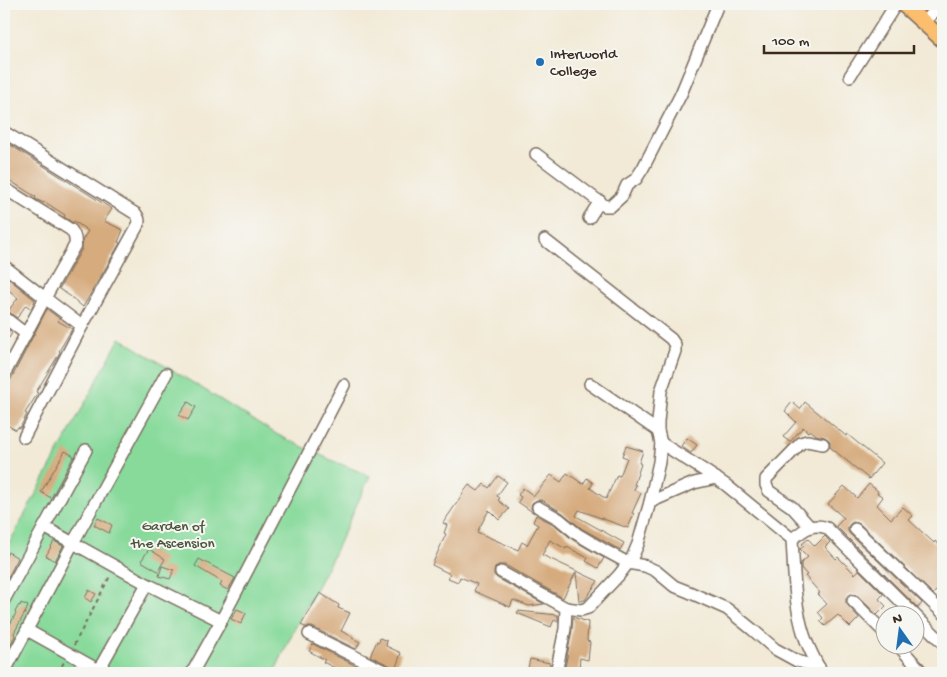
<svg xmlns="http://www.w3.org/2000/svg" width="947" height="677" font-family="'Gochi Hand',sans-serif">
<rect width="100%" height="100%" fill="#f6f6f2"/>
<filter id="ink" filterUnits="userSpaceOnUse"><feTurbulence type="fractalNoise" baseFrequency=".02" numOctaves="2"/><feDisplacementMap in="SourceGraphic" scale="10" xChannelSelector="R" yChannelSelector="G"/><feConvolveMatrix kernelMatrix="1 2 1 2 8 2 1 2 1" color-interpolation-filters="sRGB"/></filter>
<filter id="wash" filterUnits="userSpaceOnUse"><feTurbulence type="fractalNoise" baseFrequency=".0096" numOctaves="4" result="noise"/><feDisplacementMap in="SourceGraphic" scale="20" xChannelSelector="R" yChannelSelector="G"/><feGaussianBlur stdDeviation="1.12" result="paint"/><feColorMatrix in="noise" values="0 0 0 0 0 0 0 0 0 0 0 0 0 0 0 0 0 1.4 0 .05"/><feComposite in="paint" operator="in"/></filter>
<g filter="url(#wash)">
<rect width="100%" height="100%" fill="#f2ead7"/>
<path fill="#88da9b" stroke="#62825c" d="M120,338L278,435L331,460L370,476L332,558L293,632L274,673H4V553Z"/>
<g id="blocks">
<g fill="#d6ab7e">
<path d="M4,141L112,209L104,221L123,230L118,242L120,243L83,307L70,296L59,289L82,249L83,239L88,231L74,221L73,223L64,217L65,215L45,202L44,203L35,199L36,197L4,177Z"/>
<path d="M4,275L35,300L31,309L26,305L17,318L8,311L18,298L4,286Z"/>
<path d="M47,309L60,319L58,321L72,329L59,351L60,352L56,359L36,392L38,393L25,413L27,414L20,428L18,427L16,430L4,423V389L11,379Z"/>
<path d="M4,326L12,333L9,338L4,335V336Z"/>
<path d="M188,402L196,407L188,420L179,415Z"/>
<path d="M792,402L800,409L805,402L846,436L847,434L882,463L869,479L830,447V441L825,437L816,435L810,430L808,432L803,427L790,442L783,437L796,422L785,411Z"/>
<path d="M687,438L697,445L691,453L681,446Z"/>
<path d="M626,446L643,451L639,463L641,464L634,485H636L634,490L641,493L632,513L634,514L628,528L579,510L576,516L624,543L620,550L581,528L563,513L542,500H537L532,503L531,508L534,513L518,502L521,497L518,495L523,488L534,496L551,475L561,482L567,473L583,484L587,478L593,483L590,488L606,499L617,475L620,476L627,458L622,456Z"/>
<path d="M65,451L74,456L51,498L41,492Z"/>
<path d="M498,476L507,482L497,496L500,498L498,500L509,509L499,520L489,510L477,532L518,550L522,542L527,545L538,525L533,522L536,515L555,525L573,540L604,558L598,568L586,561L588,558L567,547L566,549L550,540L542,555L598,581L585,600L579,601L576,572L563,598L505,565H498L495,568L494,572V575L497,578L544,604L529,606L513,600L510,607L474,591L477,584L460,577L458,582L448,578L450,574L432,565L446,534L444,533L447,525L443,523L463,494H462L469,485L478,491L484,484L489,488Z"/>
<path d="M869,484L878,491L877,493L883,497L877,505L891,519L903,507L913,516L909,520L934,543L935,541L943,548V584L933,594L860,524L853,522L850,524L848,527V531L850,534L922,603L918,608L836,526L844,518L828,504L844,486L857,498Z"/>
<path d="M98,518L112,525L109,533L94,525Z"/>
<path d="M825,536L830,542L825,547L836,559L838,557L855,574L859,570L883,594L879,599L886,606L877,615L858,596L852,594L848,595L846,599V603L859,618L850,627L838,615L825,626L820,621L823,618L818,612L827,604L818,594L820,593L805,576L807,575L801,568V563L808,557L800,549L804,546L802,544L808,539L815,546Z"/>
<path d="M54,541L63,546L55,561L46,556Z"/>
<path d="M149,549L165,559L158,571L141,561Z"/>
<path d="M8,552L18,558L4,585V560Z"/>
<path d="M199,559L235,578L228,590L220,586L222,582L195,566Z"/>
<path d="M162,566L174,570L170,579L159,576Z"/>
<path d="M89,590L96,594L91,602L85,598Z"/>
<path d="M320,593L339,605L338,608L350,613L341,631L353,637L352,638L360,642L356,649L312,627H305L301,625Z"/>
<path d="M21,603L28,606L27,609L14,633L15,636L13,639L11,644L4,648V636L16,613L15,612L19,605L20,606Z"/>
<path d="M237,609L246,613L241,624L231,619Z"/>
<path d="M518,611L558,615V622L554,620L551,627L517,613Z"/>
<path d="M573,617L588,622L587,641L590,642L588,660L580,658L579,669H583L582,673H564L572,630Z"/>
<path d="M380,638L387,641L386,646L401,653L395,670L391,666L370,656L377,641L379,642Z"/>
<path d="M313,644L358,667L372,673H345L323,662L325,660L309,651Z"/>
<path d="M530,659L550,663L549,673H527Z"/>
</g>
</g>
</g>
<g filter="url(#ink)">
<use href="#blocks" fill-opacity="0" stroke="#7b6d5f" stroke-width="1"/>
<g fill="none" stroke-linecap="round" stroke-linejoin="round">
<defs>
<g id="minor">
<path d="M923,22L943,4"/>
<path d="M850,76L896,4"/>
<path d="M4,132L136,214C139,218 140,221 138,225L82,326L45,298L75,245C76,239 75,235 71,230L4,188"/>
<path d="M536,154L605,206H611L622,196L627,185L636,179L643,168L681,94L718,4"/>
<path d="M589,218L600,201"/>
<path d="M545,240L671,339L675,345V351L661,391L658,422V431L661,443L659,462L650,502L638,544L632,558L619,575L588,608L581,610L566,608"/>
<path d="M4,266L45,298L4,375"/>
<path d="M4,317L26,334"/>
<path d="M590,384L658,431"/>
<path d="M24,437L82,326"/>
<path d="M661,443L705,471L726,485L792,539C794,571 794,604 804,635C808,647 814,658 820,670"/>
<path d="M650,502L694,483L716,478"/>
<path d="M538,507L559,519L577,534L604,550L628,563L645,566L656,571L674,586L689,592L727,609L753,630L775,649L797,661L819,667"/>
<path d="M44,527L86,450"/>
<path d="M810,527L792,507L769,491L766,485V479L801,443L807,441L823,444"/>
<path d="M855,529L943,613"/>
<path d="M792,539C804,530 812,522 827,528L943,643"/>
<path d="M501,572L566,608L565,629L556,673"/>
<path d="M4,600L44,527L73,543L166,374"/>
<path d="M853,601L884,632"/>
<path d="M221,621L344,385"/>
<path d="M27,630L104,673"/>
<path d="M309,634L388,673"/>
<path d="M897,644L923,673"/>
<path d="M4,673L73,543L147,584L221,621L192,673"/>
<path d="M97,673L147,584"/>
</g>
<path id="major" d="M903,4L943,40"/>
</defs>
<use href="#minor" stroke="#7b6d5f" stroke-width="14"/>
<use href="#major" stroke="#7b6d5f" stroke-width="18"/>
<g stroke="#7b6d5f" stroke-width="2" stroke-dasharray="4 4" stroke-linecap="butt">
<path d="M74,645L110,576"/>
<path d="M58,673L64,662"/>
</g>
<use href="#minor" stroke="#fff" stroke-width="11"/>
<use href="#major" stroke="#fbbd6e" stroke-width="15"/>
</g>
</g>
<circle fill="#1f6fb2" stroke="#f6f6f2" stroke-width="2" cx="540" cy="62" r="5"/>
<g text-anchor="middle" stroke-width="4" stroke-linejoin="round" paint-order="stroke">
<g font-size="15" fill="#3b2a1e" stroke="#f6f6f2" text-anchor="start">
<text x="550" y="58">Interworld<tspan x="550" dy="17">College</tspan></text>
</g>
<g font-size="15" fill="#4e563d" stroke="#f6f6f2">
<text x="173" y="530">Garden of<tspan x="173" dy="17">the Ascension</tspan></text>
</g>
</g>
<rect width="947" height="677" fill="none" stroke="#f6f6f2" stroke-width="20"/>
<g transform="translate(900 630) rotate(346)"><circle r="24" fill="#f6f6f2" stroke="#aba49d"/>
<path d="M0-4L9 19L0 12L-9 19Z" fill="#1f6fb2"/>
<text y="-8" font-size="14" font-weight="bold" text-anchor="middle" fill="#3b2a1e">N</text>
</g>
<path d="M764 45v8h150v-8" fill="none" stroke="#3b2a1e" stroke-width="2.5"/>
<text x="772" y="45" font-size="15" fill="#3b2a1e" stroke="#f6f6f2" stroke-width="4" paint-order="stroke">100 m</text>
</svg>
